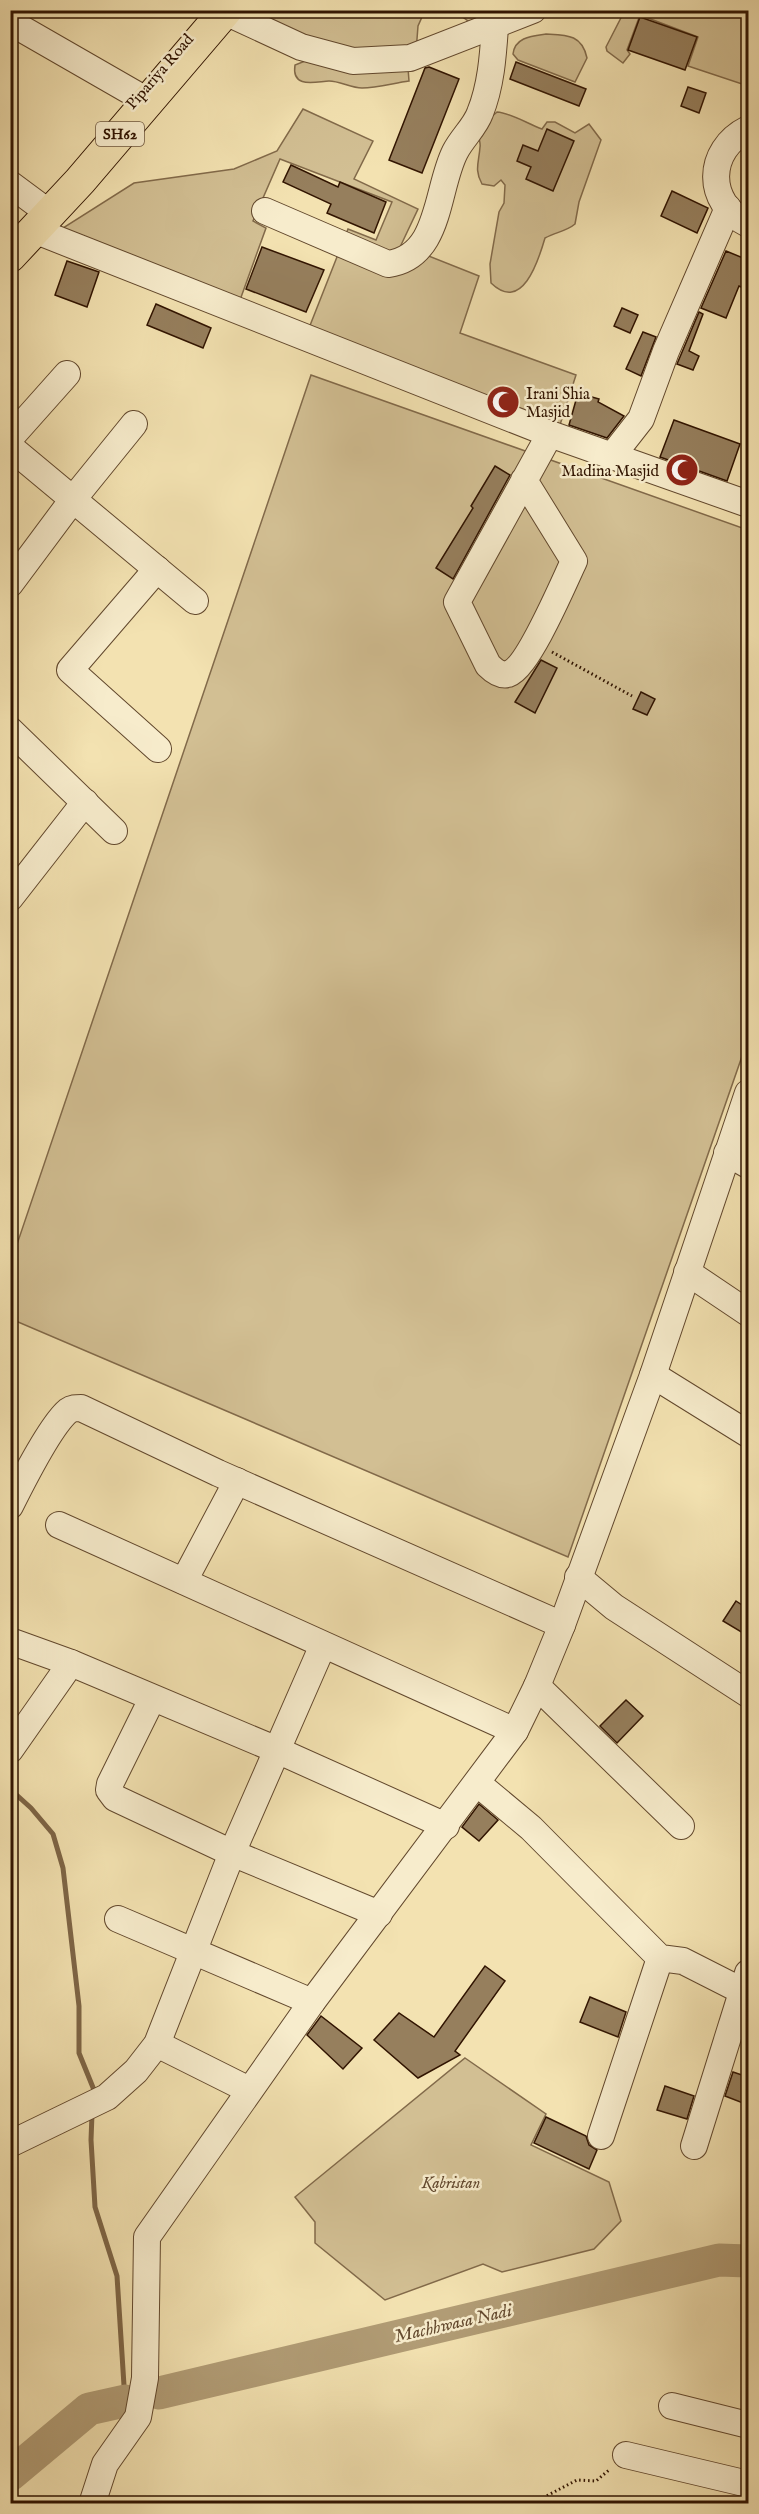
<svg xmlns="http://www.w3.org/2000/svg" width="759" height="2514" font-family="'IM FELL English',serif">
<rect width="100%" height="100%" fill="#f3e2b1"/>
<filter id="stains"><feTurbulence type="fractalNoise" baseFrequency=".00333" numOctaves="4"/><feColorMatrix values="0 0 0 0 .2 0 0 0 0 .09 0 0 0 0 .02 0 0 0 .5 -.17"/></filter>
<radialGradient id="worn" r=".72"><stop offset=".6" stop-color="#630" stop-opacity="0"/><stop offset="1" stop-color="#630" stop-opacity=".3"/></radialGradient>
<g fill="#d2bf93" stroke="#826a4a" stroke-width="1.5" fill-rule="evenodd">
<path d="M255,10H418L422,17L418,26L416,52L343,55L253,14Z"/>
<path d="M625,10L748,11V86L688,66L698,37L640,15L627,50L630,54L623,63L607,51L606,47Z"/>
<path d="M454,11H501L471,23Z"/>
<path d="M546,34C566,35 582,34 587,58L575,82L518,60L513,54C515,37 532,36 546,34Z"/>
<path d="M305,61L408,68L409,81C394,83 377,88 362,88C351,88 340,81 329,81C318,81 291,90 295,65Z"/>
<path d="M303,109L373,141L354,179L418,209L401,245L479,276L460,333L576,375L558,431L55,233L134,183L234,169L277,151ZM280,159L392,202L376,240L348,229L309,328L240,300L266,228L253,221Z"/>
<path d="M497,112C511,113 528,124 542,129L547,122H555L575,133L589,124L601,140L579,202L575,224C567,231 556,232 545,238C538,262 522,313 491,283L490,264L499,212L504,203L505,185L501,180L494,186L482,184C474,170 479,162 480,147C481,143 478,138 479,133C481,124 490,118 497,112Z"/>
<path d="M311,375L748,530V1039L568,1557L11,1319V1262Z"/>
<path d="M465,2058L546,2114L531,2145L609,2182L621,2221L594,2249L502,2272L483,2264L385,2300L315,2243V2222L295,2197Z"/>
</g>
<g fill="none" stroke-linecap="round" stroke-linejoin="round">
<g stroke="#7e6647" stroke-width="5">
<path d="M10,1789L31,1808L53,1834L63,1868L79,2006V2053L94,2090L93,2095"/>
<path d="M92,2114L91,2140L95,2207L117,2276L125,2401"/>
</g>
<g stroke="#b19c75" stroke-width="33">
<path d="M159,2393L719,2260L748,2261"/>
<path d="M10,2475L89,2409L125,2401"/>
</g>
</g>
<g fill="#967f5d" stroke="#311401" stroke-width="1.5">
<path d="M640,17L697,37L685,70L628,50Z"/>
<path d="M516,62L586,89L579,106L510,79Z"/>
<path d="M429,67L459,79L422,173L389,160L425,68Z"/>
<path d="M688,87L706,93L699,113L681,106Z"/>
<path d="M547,129L574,141L553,191L526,179L531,167L517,161L523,145L538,151Z"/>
<path d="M291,165L338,187L340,182L386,202L374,233L327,213L331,204L283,182Z"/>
<path d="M672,191L708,208L697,233L661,216Z"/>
<path d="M262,247L324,270L306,312L246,289Z"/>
<path d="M726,251L748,260V290L739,286L726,318L701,308Z"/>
<path d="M67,261L99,272L87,307L55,295Z"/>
<path d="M156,304L211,328L203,348L147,325Z"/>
<path d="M622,308L638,315L630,333L614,326Z"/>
<path d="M699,312L703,314L689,351L699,356L693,370L677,364Z"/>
<path d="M643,332L656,337L641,376L626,369Z"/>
<path d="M498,387L517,394L514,404L495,396Z"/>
<path d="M578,393L599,399L598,402L624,416L607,438L569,425Z"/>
<path d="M674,420L740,444L727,481L660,457Z"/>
<path d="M495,466L510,475L453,579L436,568L473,508L471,506Z"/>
<path d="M541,660L557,668L535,713L515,702Z"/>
<path d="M641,692L655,699L647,715L633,709Z"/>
<path d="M736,1601L748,1609V1636L723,1621Z"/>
<path d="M626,1700L643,1716L617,1743L600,1726Z"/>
<path d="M479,1804L498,1820L479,1841L462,1827Z"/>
<path d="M485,1966L505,1981L455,2051L460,2055L418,2078L374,2040L399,2013L434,2037Z"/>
<path d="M590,1997L626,2012L618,2037L580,2022Z"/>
<path d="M321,2016L362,2048L343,2069L307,2035Z"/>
<path d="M733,2072L748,2077V2105L725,2096Z"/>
<path d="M665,2086L694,2096L687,2119L657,2110Z"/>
<path d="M546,2117L586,2136L589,2145L597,2150L589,2169L534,2143Z"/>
</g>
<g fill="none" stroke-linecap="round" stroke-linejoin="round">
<defs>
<g id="minor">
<path d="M221,10L301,47L353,61L410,58L533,10"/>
<path d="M10,22L137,95"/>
<path d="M748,129C706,150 705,203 748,224"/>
<path d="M10,184L41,207"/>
<path d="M265,211L388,264C441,257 436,189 455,152C462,138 475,127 480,113C491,86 493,56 495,27"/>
<path d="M34,230L550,434L748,504"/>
<path d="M10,438L67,374"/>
<path d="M10,447L195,601"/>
<path d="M612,456L641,419L666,351L728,208"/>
<path d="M524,480L574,561C564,582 528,668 508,674C500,676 493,670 488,665L457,602L550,434"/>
<path d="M157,569L70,670L158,749"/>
<path d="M10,584L74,498L134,424"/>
<path d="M10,730L114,831"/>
<path d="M10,898L85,802"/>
<path d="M727,1153L748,1165"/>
<path d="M687,1272L748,1313"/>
<path d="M653,1375L748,1434"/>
<path d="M10,1506C21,1484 51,1425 68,1411C72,1408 76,1408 81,1408L218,1473L562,1625"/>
<path d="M59,1525L515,1731"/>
<path d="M578,1577L614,1607L748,1694"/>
<path d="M184,1581L237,1481"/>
<path d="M10,1641L71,1663L270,1747L446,1826"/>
<path d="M537,1686L681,1826"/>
<path d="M152,1699L110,1784L109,1790L115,1798L232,1853L379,1914"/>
<path d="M10,1750L71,1663"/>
<path d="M477,1783L531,1828L660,1958L683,1961L748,1994"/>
<path d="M118,1919L312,2002"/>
<path d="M157,2044L249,2090"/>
<path d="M601,2136L660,1958"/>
<path d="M10,2144L107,2097L136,2071L157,2044L232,1853L323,1645"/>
<path d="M694,2146L748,1973"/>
<path d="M672,2406L748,2425"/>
<path d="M626,2455L748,2484"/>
<path d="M92,2504L105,2464L138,2417L145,2378L147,2237L312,2002L515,1731L537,1686L562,1625L653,1375L748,1093"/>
</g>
<path id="major" d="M10,256L80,181L226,10"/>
</defs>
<use href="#minor" stroke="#62482d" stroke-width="28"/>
<use href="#major" stroke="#311401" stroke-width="34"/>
<g stroke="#311401" stroke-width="3" stroke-dasharray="1.5 3" stroke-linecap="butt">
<path d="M552,652L632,696"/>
<path d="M531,2504L577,2480L596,2481L609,2470"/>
</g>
<use href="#minor" stroke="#f7eccc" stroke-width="26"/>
<use href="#major" stroke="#f3e2b1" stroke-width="32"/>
</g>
<defs>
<symbol id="mosque-disc" viewBox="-11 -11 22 22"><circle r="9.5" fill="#8f2418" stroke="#f7eccc"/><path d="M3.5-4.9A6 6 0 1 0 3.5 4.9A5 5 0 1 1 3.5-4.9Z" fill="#fff"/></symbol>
</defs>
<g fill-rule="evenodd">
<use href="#mosque-disc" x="484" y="383" width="38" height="38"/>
<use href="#mosque-disc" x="663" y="451" width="38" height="38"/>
</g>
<g text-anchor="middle" stroke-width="5" stroke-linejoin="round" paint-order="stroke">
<rect fill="#f7eccc" stroke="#6c553e" stroke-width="1.5" x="96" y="122" width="48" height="24" rx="4.5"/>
<g font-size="15" font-weight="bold" fill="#311401">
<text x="120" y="139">SH62</text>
</g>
<g font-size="16" fill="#311401" stroke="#f7eccc">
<text transform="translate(159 71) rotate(-49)" y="6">Pipariya Road</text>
</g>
<g font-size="16" fill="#311401" stroke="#f7eccc" text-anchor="start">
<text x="526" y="399">Irani Shia<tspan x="526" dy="18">Masjid</tspan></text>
<text x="659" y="476" text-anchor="end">Madina Masjid</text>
</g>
<g font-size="16" font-style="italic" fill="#61472d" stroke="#f7eccc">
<text x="451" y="2188">Kabristan</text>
</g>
<g font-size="18" font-style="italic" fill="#644a2f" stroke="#f7eccc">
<text transform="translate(453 2323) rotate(-13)" y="6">Machhwasa Nadi</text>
</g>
</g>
<rect width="759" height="2514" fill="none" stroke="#f3e2b1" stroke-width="36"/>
<rect x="12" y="12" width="735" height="2490" fill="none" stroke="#311401" stroke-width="3"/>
<rect x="18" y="18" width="723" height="2478" fill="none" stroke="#311401" stroke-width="1.5"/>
<rect width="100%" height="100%" filter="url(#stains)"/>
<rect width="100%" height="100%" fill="url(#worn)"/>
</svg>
